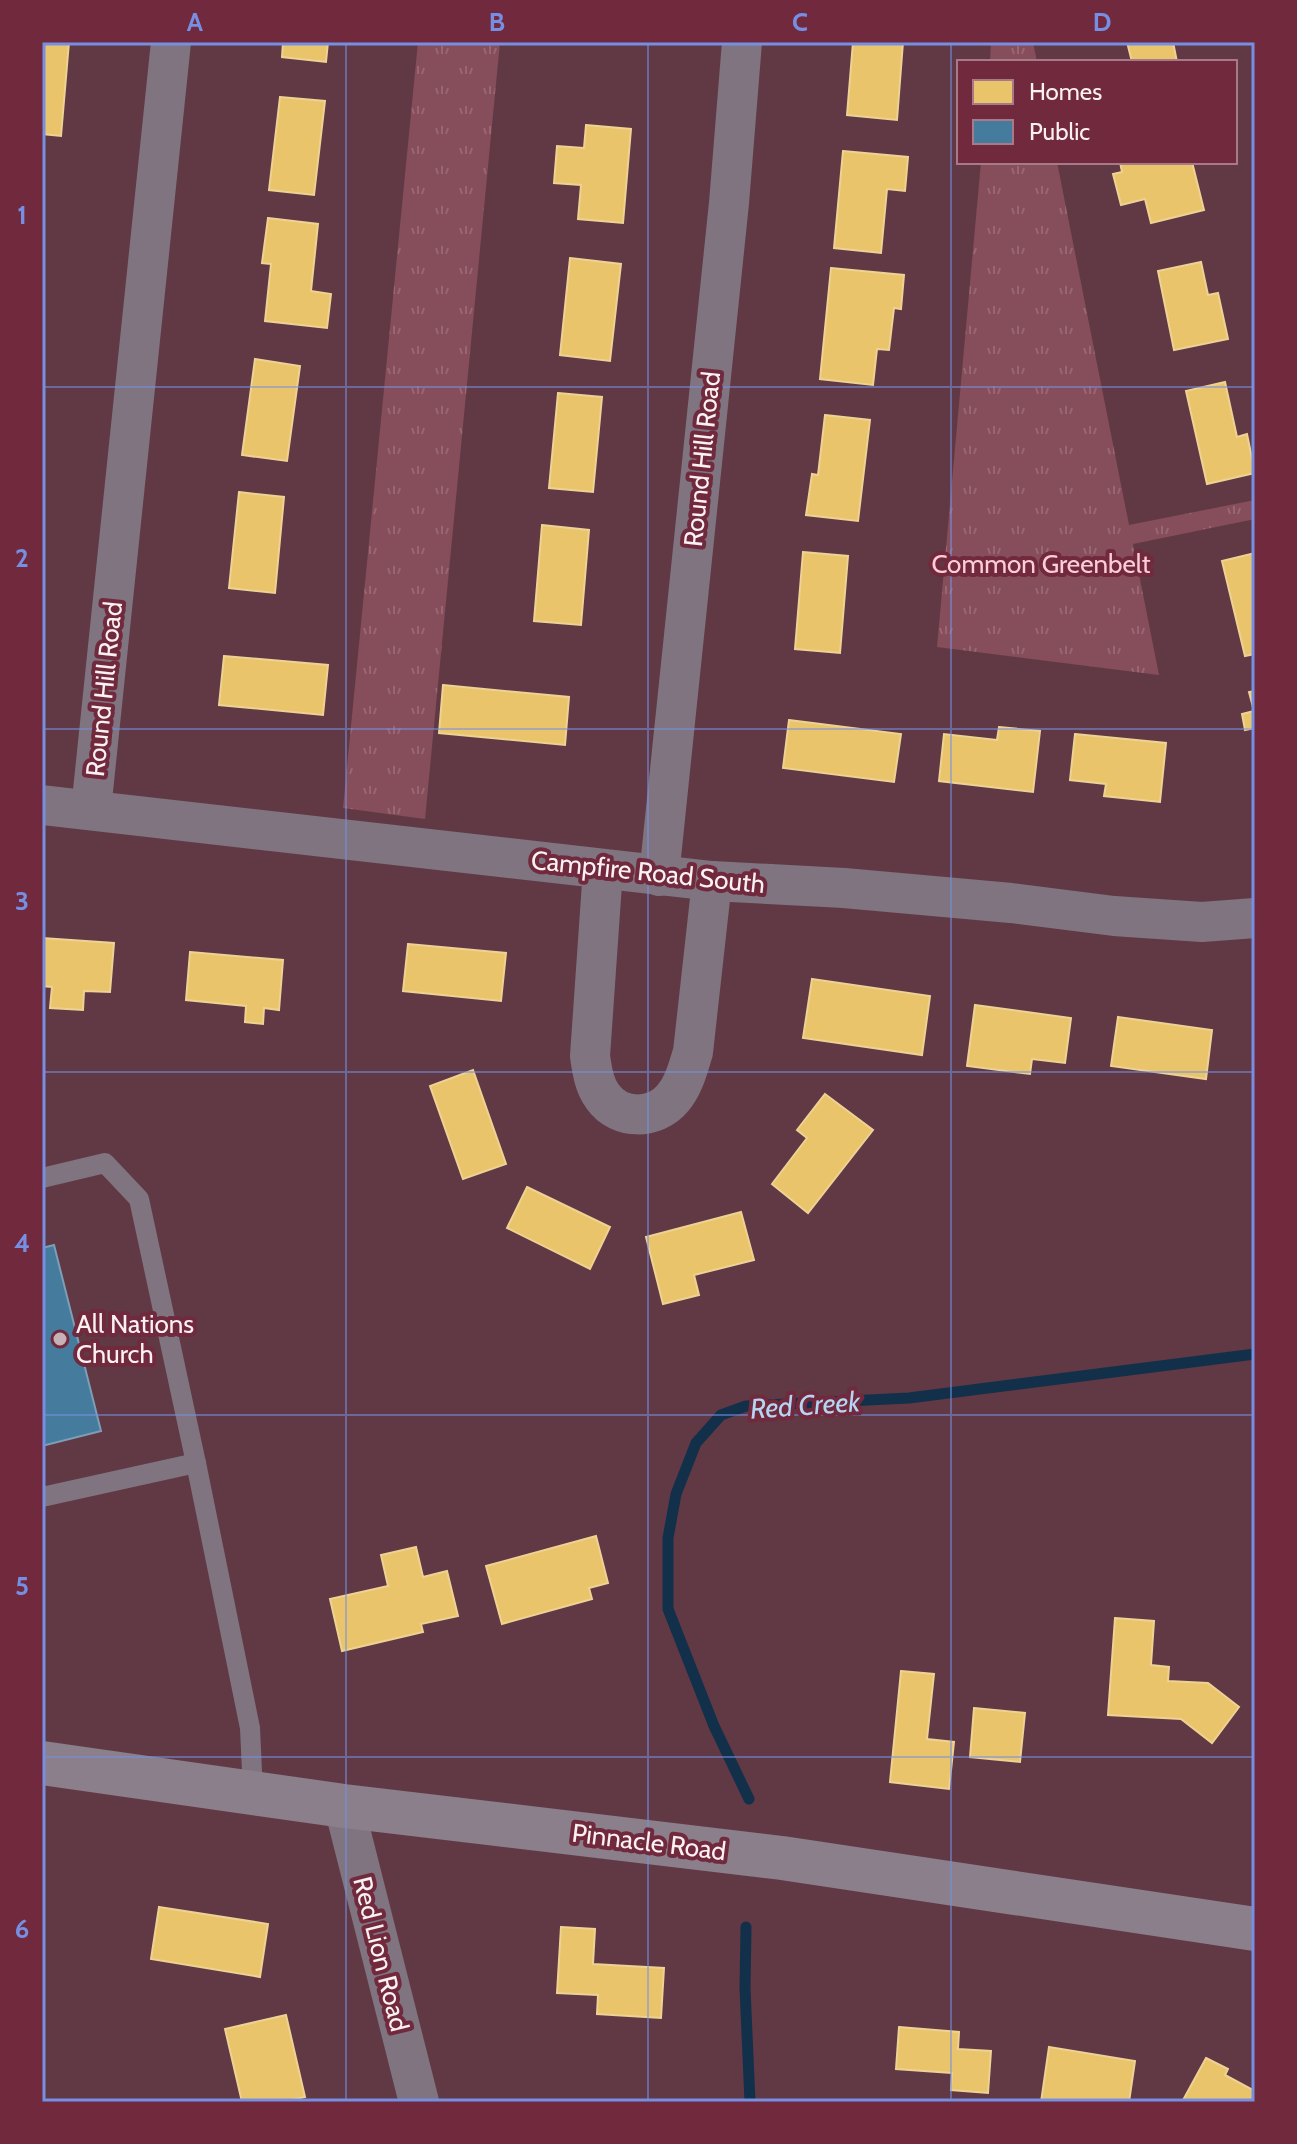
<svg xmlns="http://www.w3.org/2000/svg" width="1297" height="2144" font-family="Cabin,sans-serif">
<defs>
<pattern id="grass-tufts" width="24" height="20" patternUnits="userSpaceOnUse" patternTransform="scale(2)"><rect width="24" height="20" fill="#864d5a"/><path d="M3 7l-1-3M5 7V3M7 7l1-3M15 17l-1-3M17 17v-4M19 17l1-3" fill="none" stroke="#986772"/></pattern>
</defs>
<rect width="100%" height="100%" fill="#613944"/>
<g fill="url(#grass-tufts)">
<path d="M418,42H500L425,819L343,808Z"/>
<path d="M991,42H1033L1037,62H990Z"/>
<path d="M981,162H1057L1129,525L1255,500V519L1133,544L1159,675L937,647Z"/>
</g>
<g fill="#e9c46a" stroke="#eed293" stroke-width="2">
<path d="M42,42H69L61,136L42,134Z"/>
<path d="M283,42H328L326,62L282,57Z"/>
<path d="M853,42H903L897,120L847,115Z"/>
<path d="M1127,42H1173L1177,62H1132Z"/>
<path d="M280,97L325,101L314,195L269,190Z"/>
<path d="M586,125L631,129L623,223L578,219L581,185L554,183L557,146L584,148Z"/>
<path d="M843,151L908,157L905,191L887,189L881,253L834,248Z"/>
<path d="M1120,162H1181V164L1192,162L1204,210L1151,223L1145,199L1121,205L1113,174L1122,172Z"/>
<path d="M268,218L318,224L311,291L331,294L327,328L265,321L271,264L262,263Z"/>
<path d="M570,258L621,264L610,361L560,355Z"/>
<path d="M1201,262L1208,295L1218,293L1228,339L1174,350L1158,271Z"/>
<path d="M831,268L904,275L901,309L894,308L889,350L877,349L873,385L820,379Z"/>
<path d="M255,359L300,366L287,461L242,455Z"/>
<path d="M1225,382L1237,437L1247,434L1255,473L1207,484L1186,391Z"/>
<path d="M558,393L602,397L593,492L549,488Z"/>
<path d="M825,415L870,420L858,521L806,515L812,474L818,475Z"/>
<path d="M239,492L284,497L275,593L229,588Z"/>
<path d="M542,525L589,530L581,625L534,621Z"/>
<path d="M803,552L848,556L840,653L795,649Z"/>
<path d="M1255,553V654L1245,656L1222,561Z"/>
<path d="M224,656L328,665L323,715L219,705Z"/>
<path d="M443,685L569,697L565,745L439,733Z"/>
<path d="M1255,691V728L1245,730L1242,714L1254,711L1249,692Z"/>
<path d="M789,720L901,734L894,782L783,768Z"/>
<path d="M999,727L1040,731L1033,792L939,781L944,734L997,740Z"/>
<path d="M1075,734L1166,743L1160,802L1104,796L1106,784L1070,780Z"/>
<path d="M42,938L114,943L110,992L84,991L83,1010L50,1008L52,987L42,986Z"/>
<path d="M408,944L506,953L501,1001L403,991Z"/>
<path d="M190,952L283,960L279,1010L264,1008L263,1024L245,1022L246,1006L186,1000Z"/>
<path d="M812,979L930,996L922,1055L803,1038Z"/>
<path d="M975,1005L1071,1018L1065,1063L1032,1059L1030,1074L967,1066Z"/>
<path d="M1118,1017L1212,1030L1206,1079L1111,1066Z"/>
<path d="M473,1070L506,1164L463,1179L430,1086Z"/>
<path d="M825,1094L873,1130L808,1213L772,1184L807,1138L797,1130Z"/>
<path d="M527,1187L610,1227L590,1269L507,1228Z"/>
<path d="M741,1212L754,1260L694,1275L699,1295L663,1304L646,1237Z"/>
<path d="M596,1536L608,1583L589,1588L592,1599L502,1624L486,1566Z"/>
<path d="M416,1547L423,1577L447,1571L458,1616L421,1624L423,1632L342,1651L330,1599L388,1586L381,1555Z"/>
<path d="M1115,1618L1154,1621L1151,1665L1169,1667L1168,1681L1208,1683L1239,1707L1212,1743L1181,1719L1108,1715Z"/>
<path d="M901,1671L934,1674L927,1739L954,1742L949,1789L890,1782Z"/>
<path d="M974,1708L1025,1713L1020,1762L970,1757Z"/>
<path d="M159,1907L268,1924L260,1977L151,1959Z"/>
<path d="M561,1927L595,1929L593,1964L664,1968L661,2018L597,2014L598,1995L557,1993Z"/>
<path d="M286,2015L305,2097L282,2102H242L225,2029Z"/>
<path d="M899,2027L959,2032L958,2049L991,2051L988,2093L951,2090L952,2073L896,2069Z"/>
<path d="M1049,2047L1135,2061L1129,2102H1041Z"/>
<path d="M1206,2058L1228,2069L1225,2075L1255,2091V2102H1182Z"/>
</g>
<path fill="#457b9d" stroke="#7c9eb7" stroke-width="2" d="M54,1245L101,1431L42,1446V1248Z"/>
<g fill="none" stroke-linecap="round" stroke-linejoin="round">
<g stroke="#13304a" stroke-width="11">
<path d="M749,1799L714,1726L668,1609V1538L676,1494L696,1443L721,1415L746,1406L909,1398L1255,1354"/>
<path d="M746,1927L745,1988L750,2102"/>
</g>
<g stroke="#7f747f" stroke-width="20">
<path d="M42,1178L105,1163L139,1199L196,1463"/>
<path d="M42,1497L196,1463L250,1728L253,1793"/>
</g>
<g stroke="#7f747f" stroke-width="40">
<path d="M42,805L712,881L844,888L1011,903L1114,916L1202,922L1255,918"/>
<path d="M91,810L171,42"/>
<path d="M603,869L590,1056C592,1070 594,1085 603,1097C619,1120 655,1120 673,1098C684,1085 688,1068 693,1052L712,881"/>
<path d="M659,876L729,203L742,42"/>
<path d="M344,1806L419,2102"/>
</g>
<path stroke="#8a7f8b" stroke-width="44" d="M42,1763L344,1806L782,1858L1255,1929"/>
</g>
<path fill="none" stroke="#768fe3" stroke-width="2" stroke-opacity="0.55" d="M346,42V2102M648,42V2102M951,42V2102M42,387H1255M42,729H1255M42,1072H1255M42,1415H1255M42,1757H1255"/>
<circle fill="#c5b1b6" stroke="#71293d" stroke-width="3" cx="60" cy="1339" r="8"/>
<g text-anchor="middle" stroke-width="8" stroke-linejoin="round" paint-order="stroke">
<g font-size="26" fill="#fbf1f3" stroke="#71293d">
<text transform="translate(702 459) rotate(-84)" y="9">Round Hill Road</text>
<text transform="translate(104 689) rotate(-84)" y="9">Round Hill Road</text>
<text transform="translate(648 872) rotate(6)" y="9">Campfire Road South</text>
<text transform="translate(649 1842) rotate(7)" y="9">Pinnacle Road</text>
<text transform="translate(381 1954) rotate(76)" y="9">Red Lion Road</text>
</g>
<g font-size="26" fill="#feced6" stroke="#71293d">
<text x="1041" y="573">Common Greenbelt</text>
</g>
<g font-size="26" fill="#fbf1f3" stroke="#71293d" text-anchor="start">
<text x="76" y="1333">All Nations<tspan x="76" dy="30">Church</tspan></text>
</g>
<g font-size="28" font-style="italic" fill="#b4d5f4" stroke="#71293d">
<text transform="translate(805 1405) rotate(-4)" y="10">Red Creek</text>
</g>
</g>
<rect width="1297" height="2144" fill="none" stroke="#71293d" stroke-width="88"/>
<rect x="957" y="60" width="280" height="104" fill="#71293d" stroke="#a87986" stroke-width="2"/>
<rect x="973" y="80" width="40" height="24" fill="#e9c46a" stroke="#a87986" stroke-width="2"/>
<text x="1029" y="100" font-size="24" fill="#fbf1f3">Homes</text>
<rect x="973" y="120" width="40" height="24" fill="#457b9d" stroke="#a87986" stroke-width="2"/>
<text x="1029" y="140" font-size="24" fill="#fbf1f3">Public</text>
<rect x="44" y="44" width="1209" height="2056" fill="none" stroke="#768fe3" stroke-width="3"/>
<g font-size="26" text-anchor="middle" font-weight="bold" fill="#768fe3">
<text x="195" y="31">A</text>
<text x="497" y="31">B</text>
<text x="800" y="31">C</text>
<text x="1102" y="31">D</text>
<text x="22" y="224">1</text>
<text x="22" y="567">2</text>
<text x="22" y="910">3</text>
<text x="22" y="1252">4</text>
<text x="22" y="1595">5</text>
<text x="22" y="1938">6</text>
</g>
</svg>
